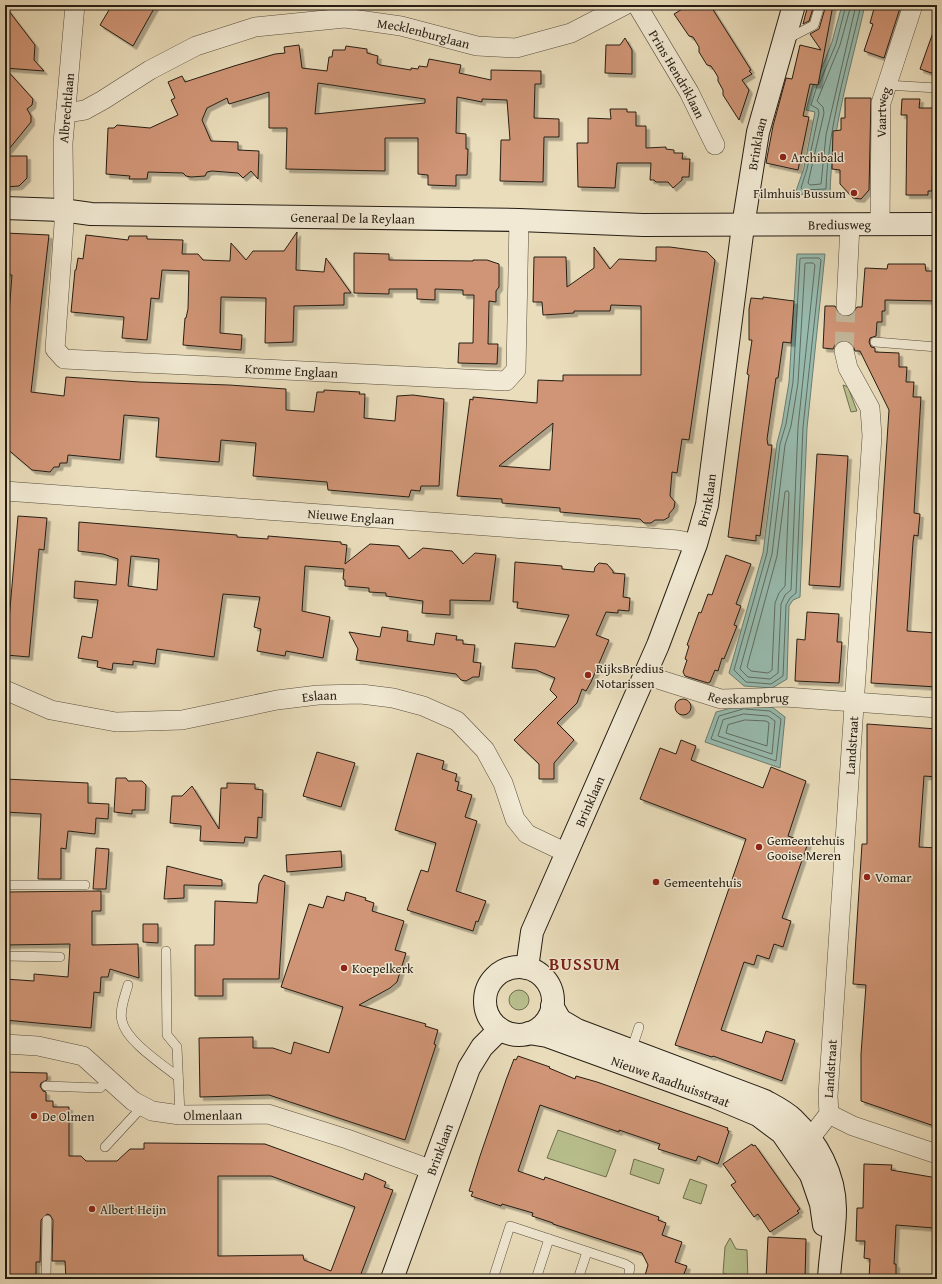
<svg xmlns="http://www.w3.org/2000/svg" width="942" height="1284" font-family="'Gentium Book Plus',serif">
<defs>
<filter id="shadow"><feDropShadow dx="3.5" dy="3.5" stdDeviation="0" flood-color="#0004"/></filter>
</defs>
<rect width="100%" height="100%" fill="#eaddbb"/>
<filter id="stains"><feTurbulence type="fractalNoise" baseFrequency=".005" numOctaves="4"/><feColorMatrix values="0 0 0 0 .2 0 0 0 0 .09 0 0 0 0 .02 0 0 0 .5 -.17"/></filter>
<radialGradient id="worn" r=".72"><stop offset=".6" stop-color="#630" stop-opacity="0"/><stop offset="1" stop-color="#630" stop-opacity=".3"/></radialGradient>
<g fill="#b8c08e" stroke="#6f6f51">
<path d="M843,385L848,387L857,411L851,412Z"/>
<circle cx="519" cy="1000" r="10"/>
<path d="M558,1130L616,1150L606,1177L547,1158Z"/>
<path d="M634,1159L664,1169L659,1184L630,1174Z"/>
<path d="M690,1179L707,1185L701,1204L683,1198Z"/>
<path d="M730,1238L736,1249L747,1250L748,1279H739L723,1273L725,1247Z"/>
</g>
<g fill="#98bcb0" stroke="#6a7d72">
<path d="M842,5H865C851,68 831,130 830,195L795,194L804,168L815,112L806,110L813,85L817,80L832,42Z"/>
<path d="M797,254H825L807,428L800,597L793,600L789,606L787,679L772,688L744,686L729,673L763,553L777,443L782,424L789,382Z"/>
<path d="M743,705L772,707L785,717L780,768L705,742L716,712Z"/>
</g>
<g fill="none" stroke-linecap="round" stroke-linejoin="round">
<g stroke="#5f6d62" stroke-width="1">
<path d="M851,5L840,45L817,101L823,107L824,113L808,183L810,185L821,184L826,135L856,5"/>
<path d="M819,84L836,44L846,5"/>
<path d="M817,86L811,105L818,109L819,113L807,169L801,188L803,190L826,189C828,127 847,66 861,5"/>
<path d="M802,258H819L821,260L803,427L796,593L790,598L786,605L783,676L771,684L746,682L734,670L767,553L780,444L786,424L793,382L800,259Z"/>
<path d="M807,263H813L815,265L798,427L791,590L785,595L781,604L778,673L770,679L748,677L740,669L772,554L785,445L791,426L798,383L805,264Z"/>
<path d="M788,491L789,493L785,586L779,593L775,603L772,670L768,673L751,671L747,667L777,556L785,492Z"/>
<path d="M743,709L719,716L711,739L776,761L781,719L770,711L745,709"/>
<path d="M744,714L768,716L775,721L772,754L718,736L723,720Z"/>
<path d="M745,720L766,721L769,723L767,746L726,733L728,725Z"/>
</g>
</g>
<g fill="#d09576" stroke="#261e14" fill-rule="evenodd" filter="url(#shadow)">
<path d="M112,5H156L133,46L100,25Z"/>
<path d="M689,5H710L751,70L749,71L752,74L742,80L749,90L739,120L723,95V90L718,81V77L715,72L711,66L707,65L699,52V47L693,37L689,36L674,14Z"/>
<path d="M808,5H814L809,21L803,24Z"/>
<path d="M826,5H833L818,85L810,84L803,116L809,117L798,170L766,163L773,126L786,78L792,79L800,45L821,50L810,34L819,29Z"/>
<path d="M875,5H901L884,58L864,51L873,24L870,23Z"/>
<path d="M5,6L35,45L34,60L44,71L5,68Z"/>
<path d="M935,27H937V75L920,69Z"/>
<path d="M625,38L632,50V74L605,73L606,45H620Z"/>
<path d="M299,45L302,68L327,71L329,57H332L333,50H345L346,46L367,49V53L378,56L377,63L380,65L411,70V68L418,69L419,66L427,67L429,59L461,65L459,73L491,80V70L541,71V84H535L534,118L559,119V137H544L543,182L500,181L501,140H510L507,100L482,99V102L457,97L456,133L466,134V149H468L467,175H456V186L428,185V175L418,174V138H385V171L286,169L287,128H269V92L229,104L227,98L207,108L202,120L211,141L238,142V150L259,151L258,179L251,171L243,178L238,173L212,171L207,172L205,176L191,177L186,176L183,173L148,172L147,179H129L130,176L106,174L108,128H114L117,125L150,128L178,115L171,100L175,98L168,82L182,76L185,82L234,66L275,54L285,53L284,47ZM318,83L425,99V103L315,114Z"/>
<path d="M5,68L33,99L32,105L27,109L31,116V122L5,154Z"/>
<path d="M845,98H871L869,190L861,199L853,198L840,184V170L832,169L833,131L841,130V118H845Z"/>
<path d="M902,99H920L919,108H933L932,191H928V195H906L907,115H901Z"/>
<path d="M610,109H627V112H636V126H646V148L666,147V149L674,150V153H683L682,159H690L689,177H682V180L673,188L668,182H656L654,180H650L651,163H617L615,188L578,187L577,143H588V118L611,119Z"/>
<path d="M5,156H27V178L19,186L5,187Z"/>
<path d="M297,232L296,270L324,272L326,258L351,293H344V305L294,306L293,342L265,343L266,298L221,297L220,333L242,335L241,350L183,345L185,318H186L188,309L189,271L162,270L159,299L151,298L147,340L122,338L124,317L71,312L75,270H76L78,258L83,259L86,235L128,240L129,236H147V239L183,240L182,254H198L203,260L230,261L231,243L246,260L253,251H284Z"/>
<path d="M5,233L49,235L31,392L64,396L66,377L140,382L229,385L286,389V410L314,412L317,392H324V390L360,392L359,394H365L364,418L395,421L397,396L413,395L444,399L439,486H421L420,491L411,490L409,497L328,490L327,482L253,476L256,443L221,440L219,462L156,457L159,418L124,415L120,460L68,455L67,463H60L59,467H54L50,472L32,470L5,447V332L7,333L8,327L12,275L5,274Z"/>
<path d="M594,247L610,269L619,259L656,261V247H670L707,252L715,260L689,440L682,439L677,473L672,472L670,496L675,502L674,508L669,514V517L664,520H655L651,523H644L640,519L560,512V508L502,503V499L457,496L470,399L473,400V397L537,403L538,380L563,381V375H641V306L611,305L610,311H574V313L543,315L542,302H533L534,257H566L567,287L594,268ZM553,423L550,470L499,466Z"/>
<path d="M354,253L389,254V260L473,261V260H487L499,264V287L496,291V302L489,301L488,344H498L497,364L458,363L459,343H473L474,295H463V290L435,289V300L417,299V289H389V294L354,293Z"/>
<path d="M888,264H925L926,271H937V301L885,300V311H882V322H877L876,336L870,338L869,342L871,347L875,348V352L899,353V367H907L906,382H914L913,397H921L914,513L920,514L918,536L914,535L913,542L907,631L937,633V687L871,683L889,410L860,351H855L852,343L842,340L836,343L833,349L823,348L825,306H835L840,315L846,317L851,316L857,307H862L865,268L887,269Z"/>
<path d="M763,297L794,301L791,343L783,342L778,378H776L767,439L768,445H772L771,455L760,536L756,535V541L728,537L749,375L747,374L752,340H749V309L751,298L763,299Z"/>
<path d="M817,454L848,456L840,587L809,585Z"/>
<path d="M18,516L47,518L44,550L39,549L29,657L6,655Z"/>
<path d="M79,522L237,535V537L268,539V536L341,542V544L347,545L345,564L370,544L399,546L409,559L423,548L452,551L463,564L475,553L496,555L490,601L450,600V615L422,613L423,601L386,596V593L369,592V588L345,586V580L343,579L344,569L305,566L302,611L330,617L323,658L286,651L285,656L257,651L261,629L254,627L260,597L223,594L214,657L157,649L155,664L133,661V665L113,663L112,670L97,667L98,661L78,658L82,636L92,638L98,600L74,598L75,581L116,585L118,559L103,554L78,551ZM131,556L159,559L157,590L128,586Z"/>
<path d="M726,555L751,564L736,604L741,606L734,625L737,626L724,659L722,658L718,671L715,670L710,682L708,683L685,676L683,672L687,660L685,659L689,646L687,645L699,612L701,613L708,594L712,595Z"/>
<path d="M515,562L562,566V569L594,572L595,567L599,563L607,564L613,571V573L625,574L623,597L630,598L629,611L618,610V613L606,612L596,635L609,640L591,682L586,691L582,689L577,703L557,723L574,740L554,763V779H539V764L514,740L557,697L550,690L555,678L536,670L512,668L515,643L555,647L569,615L517,608L518,602H513Z"/>
<path d="M807,612L839,614L837,642H842L839,683L795,681L797,639L805,640Z"/>
<path d="M382,627L408,631L407,641L434,645L436,633L457,636L456,640H463V644L475,645L473,662L481,663L479,677H473L466,681L461,680L456,674L356,660L358,649L349,632L380,637Z"/>
<circle cx="683" cy="707" r="8"/>
<path d="M867,724L937,729V777L924,776L919,847L937,848V1127L861,1101V1054L866,985L853,984L862,844H867Z"/>
<path d="M681,740L696,746L691,760L763,788L771,767L806,781L788,836L808,843L782,918L791,921L783,947L774,944L769,959L757,955L754,965L744,962L721,1030L762,1043L766,1031L795,1040L782,1081L713,1056L712,1057L675,1045L746,839L640,799L660,748L676,754Z"/>
<path d="M317,752L355,763L341,807L303,796Z"/>
<path d="M417,753L444,761L442,769L457,774L455,781L459,782L457,790L472,795L465,817L477,821L456,891L486,901L478,922L476,921L473,931L407,910L421,870L428,872L436,843L395,830Z"/>
<path d="M116,778H126L128,781H142L146,785L145,810H132V814L114,812Z"/>
<path d="M5,779L88,783V803L109,804L108,819L96,818L95,834L68,831L66,849L61,848V879H38L41,814L5,812Z"/>
<path d="M227,783L255,784V789L263,790L262,818L258,817L257,838L245,837L244,843L200,841L201,826L170,823L172,796H182L192,786L219,829L221,788H227Z"/>
<path d="M96,848L109,849L106,889H93Z"/>
<path d="M341,851L342,867L287,872L286,855Z"/>
<path d="M167,866L222,880V886L184,885V898L164,899Z"/>
<path d="M264,875L285,882L279,979H223V996H195V945H214L215,901L257,903L259,884Z"/>
<path d="M101,891V911H92V945L138,944L139,978L110,969L108,977H101L100,993L94,992L91,1028L5,1020V979L34,981V974L68,977L70,944L5,945V892Z"/>
<path d="M346,892L366,898L365,900L374,903L372,911L404,921L395,950L406,953L397,982L390,988L359,1005L426,1024L425,1026L438,1030L434,1044L436,1045L405,1140L269,1095L200,1097L199,1038L253,1037V1048H273L291,1054L294,1042L329,1053L343,1007L281,987L309,904L323,908L327,896L344,901Z"/>
<path d="M143,924H158V943L143,942Z"/>
<path d="M518,1056L550,1067L549,1068L575,1079L576,1076L597,1082L728,1128L727,1130L729,1131L718,1164L698,1156L696,1161L658,1149L660,1144L619,1130V1132L540,1105L518,1171L544,1180L545,1177L659,1217L658,1220L666,1223L662,1235L682,1242L675,1262L687,1266L682,1279H644L648,1265L642,1253L553,1224V1223L532,1216L533,1213L502,1204L501,1206L471,1196L473,1192L469,1191L480,1156L506,1080L514,1059L516,1060Z"/>
<path d="M5,1072L47,1073V1080L41,1083L40,1086L43,1091L46,1092V1101H53V1107H69V1156H81L86,1161H117L130,1149H144V1143L265,1144L363,1180L365,1173L386,1182L384,1187L393,1190L359,1279H66L65,1261H52L53,1220L50,1215L47,1214L41,1220L40,1262H36V1279H5ZM218,1176H271L355,1207L331,1271L304,1260L303,1255L218,1256Z"/>
<path d="M752,1144L753,1146L755,1145L800,1209L797,1211L799,1213L770,1232L758,1214L754,1217L731,1185L736,1182L723,1164Z"/>
<path d="M864,1164L892,1165L891,1170L937,1178V1218L934,1228L896,1225L894,1264H896V1279H869L870,1259L864,1258L865,1241H856L857,1208H863Z"/>
<path d="M768,1237L806,1239L805,1279H766Z"/>
</g>
<g fill="none" stroke-linecap="round" stroke-linejoin="round">
<path stroke="#c3b79a" stroke-width="19" stroke-dasharray="19 10" stroke-linecap="butt" d="M844,351L846,306"/>
<defs>
<g id="lane">
<path d="M787,39L814,25L820,5"/>
<path d="M886,85L937,88"/>
<path d="M875,342L937,347"/>
<path d="M5,885H85"/>
<path d="M166,951L167,1035L177,1047L180,1115"/>
<path d="M5,956L60,957"/>
<path d="M128,985C125,996 119,1010 122,1021C126,1041 162,1064 178,1077"/>
<path d="M631,1051L639,1027"/>
<path d="M46,1086L100,1088L110,1078"/>
<path d="M105,1147L142,1107"/>
<path d="M46,1279L47,1220"/>
<path d="M493,1279L510,1226L625,1264L630,1267L628,1279"/>
<path d="M536,1279L549,1239"/>
<path d="M578,1279L587,1252"/>
</g>
<g id="street">
<path id="s1" d="M75,5L63,143L64,224L55,349L64,359L506,381L516,370L519,220"/>
<path id="s2" d="M637,5L689,92L715,145"/>
<path id="s3" d="M66,113L85,110L103,100L150,70L196,46L255,27L345,18L401,26L477,46L516,48L571,33L625,5"/>
<path id="s4" d="M880,225L881,103L913,5"/>
<path d="M846,306L850,225"/>
<path id="s5" d="M5,491L678,540L696,544"/>
<path id="s6" d="M645,675L721,699L785,697L937,708"/>
<path id="s7" d="M5,690L51,710L116,722L182,720L277,700L318,695L361,694L393,698L423,706L457,721L485,750L503,783L515,819L527,834L567,853"/>
<path id="s8" d="M5,1044L38,1046L83,1056L133,1101L152,1111L180,1115L268,1114L347,1139L432,1170"/>
<path d="M829,1114L853,1126L937,1154"/>
<path id="s9" d="M801,1150L829,1114L828,1096L872,436L870,408L848,368L844,351"/>
</g>
<g id="secondary">
<path id="s10" d="M5,208L62,210L91,214L519,220L643,225L937,224"/>
<circle cx="519" cy="1001" r="34"/>
<path id="s11" d="M527,968L532,932L658,645L696,544L707,505L743,226L758,132L794,5"/>
<path d="M552,1006L560,1020L577,1030L765,1101C774,1106 786,1112 793,1119C817,1142 835,1175 835,1209C835,1232 830,1256 829,1279"/>
<path id="s12" d="M529,1033L547,1036L715,1097L758,1115L782,1133L811,1175L821,1204L824,1225"/>
<path id="s13" d="M392,1279L469,1068L482,1047L500,1029"/>
</g>
</defs>
<use href="#lane" stroke="#574e3e" stroke-width="10"/>
<use href="#street" stroke="#574e3e" stroke-width="20"/>
<use href="#secondary" stroke="#261e14" stroke-width="24"/>
<use href="#lane" stroke="#f1e9d3" stroke-width="9"/>
<use href="#street" stroke="#f1e9d3" stroke-width="19"/>
<use href="#secondary" stroke="#f1e9d3" stroke-width="22"/>
</g>
<g fill="#8f2418" stroke="#f1e9d3" stroke-width="1.5">
<circle cx="783" cy="157" r="4"/>
<circle cx="854" cy="193" r="4"/>
<circle cx="588" cy="675" r="4"/>
<circle cx="759" cy="847" r="4"/>
<circle cx="867" cy="877" r="4"/>
<circle cx="656" cy="882" r="4"/>
<circle cx="344" cy="968" r="4"/>
<circle cx="34" cy="1116" r="4"/>
<circle cx="92" cy="1209" r="4"/>
</g>
<g text-anchor="middle" stroke-width="3" stroke-linejoin="round" paint-order="stroke">
<g font-size="13" fill="#261e14" stroke="#f1e9d3">
<text dy="5" stroke="none"><textPath href="#s3" startOffset="380">Mecklenburglaan</textPath></text>
<text dy="5" stroke="none"><textPath href="#s2" startOffset="80">Prins Hendriklaan</textPath></text>
<text transform="translate(66 108) rotate(-85)" y="5">Albrechtlaan</text>
<text dy="5" stroke="none"><textPath href="#s4" startOffset="113">Vaartweg</textPath></text>
<text dy="5" stroke="none"><textPath href="#s11" startOffset="863">Brinklaan</textPath></text>
<text dy="5" stroke="none"><textPath href="#s10" startOffset="348">Generaal De la Reylaan</textPath></text>
<text dy="5" stroke="none"><textPath href="#s10" startOffset="835">Brediusweg</textPath></text>
<text dy="5" stroke="none"><textPath href="#s1" startOffset="586">Kromme Englaan</textPath></text>
<text dy="5" stroke="none"><textPath href="#s11" startOffset="503">Brinklaan</textPath></text>
<text dy="5" stroke="none"><textPath href="#s5" startOffset="347">Nieuwe Englaan</textPath></text>
<text dy="5" stroke="none"><textPath href="#s7" startOffset="322">Eslaan</textPath></text>
<text dy="5" stroke="none"><textPath href="#s6" startOffset="107">Reeskampbrug</textPath></text>
<text dy="5" stroke="none"><textPath href="#s9" startOffset="415">Landstraat</textPath></text>
<text dy="5" stroke="none"><textPath href="#s11" startOffset="179">Brinklaan</textPath></text>
<text dy="5" stroke="none"><textPath href="#s9" startOffset="91">Landstraat</textPath></text>
<text dy="5" stroke="none"><textPath href="#s12" startOffset="150">Nieuwe Raadhuisstraat</textPath></text>
<text dy="5" stroke="none"><textPath href="#s8" startOffset="229">Olmenlaan</textPath></text>
<text dy="5" stroke="none"><textPath href="#s13" startOffset="138">Brinklaan</textPath></text>
</g>
<g font-size="13" fill="#261e14" stroke="#f1e9d3" text-anchor="start">
<text x="791" y="162">Archibald</text>
<text x="846" y="198" text-anchor="end">Filmhuis Bussum</text>
<text x="596" y="673">RijksBredius<tspan x="596" dy="15">Notarissen</tspan></text>
<text x="767" y="845">Gemeentehuis<tspan x="767" dy="15">Gooise Meren</tspan></text>
<text x="875" y="882">Vomar</text>
<text x="664" y="887">Gemeentehuis</text>
<text x="352" y="973">Koepelkerk</text>
<text x="42" y="1121">De Olmen</text>
<text x="100" y="1214">Albert Heijn</text>
</g>
<g font-size="17" font-weight="bold" letter-spacing="1" fill="#7a1f14" stroke="#f1e9d3">
<text x="585" y="970">BUSSUM</text>
</g>
</g>
<rect width="942" height="1284" fill="none" stroke="#eaddbb" stroke-width="20"/>
<rect x="6" y="6" width="930" height="1272" fill="none" stroke="#261e14" stroke-width="2"/>
<rect x="10" y="10" width="922" height="1264" fill="none" stroke="#261e14"/>
<rect width="100%" height="100%" filter="url(#stains)"/>
<rect width="100%" height="100%" fill="url(#worn)"/>
</svg>
